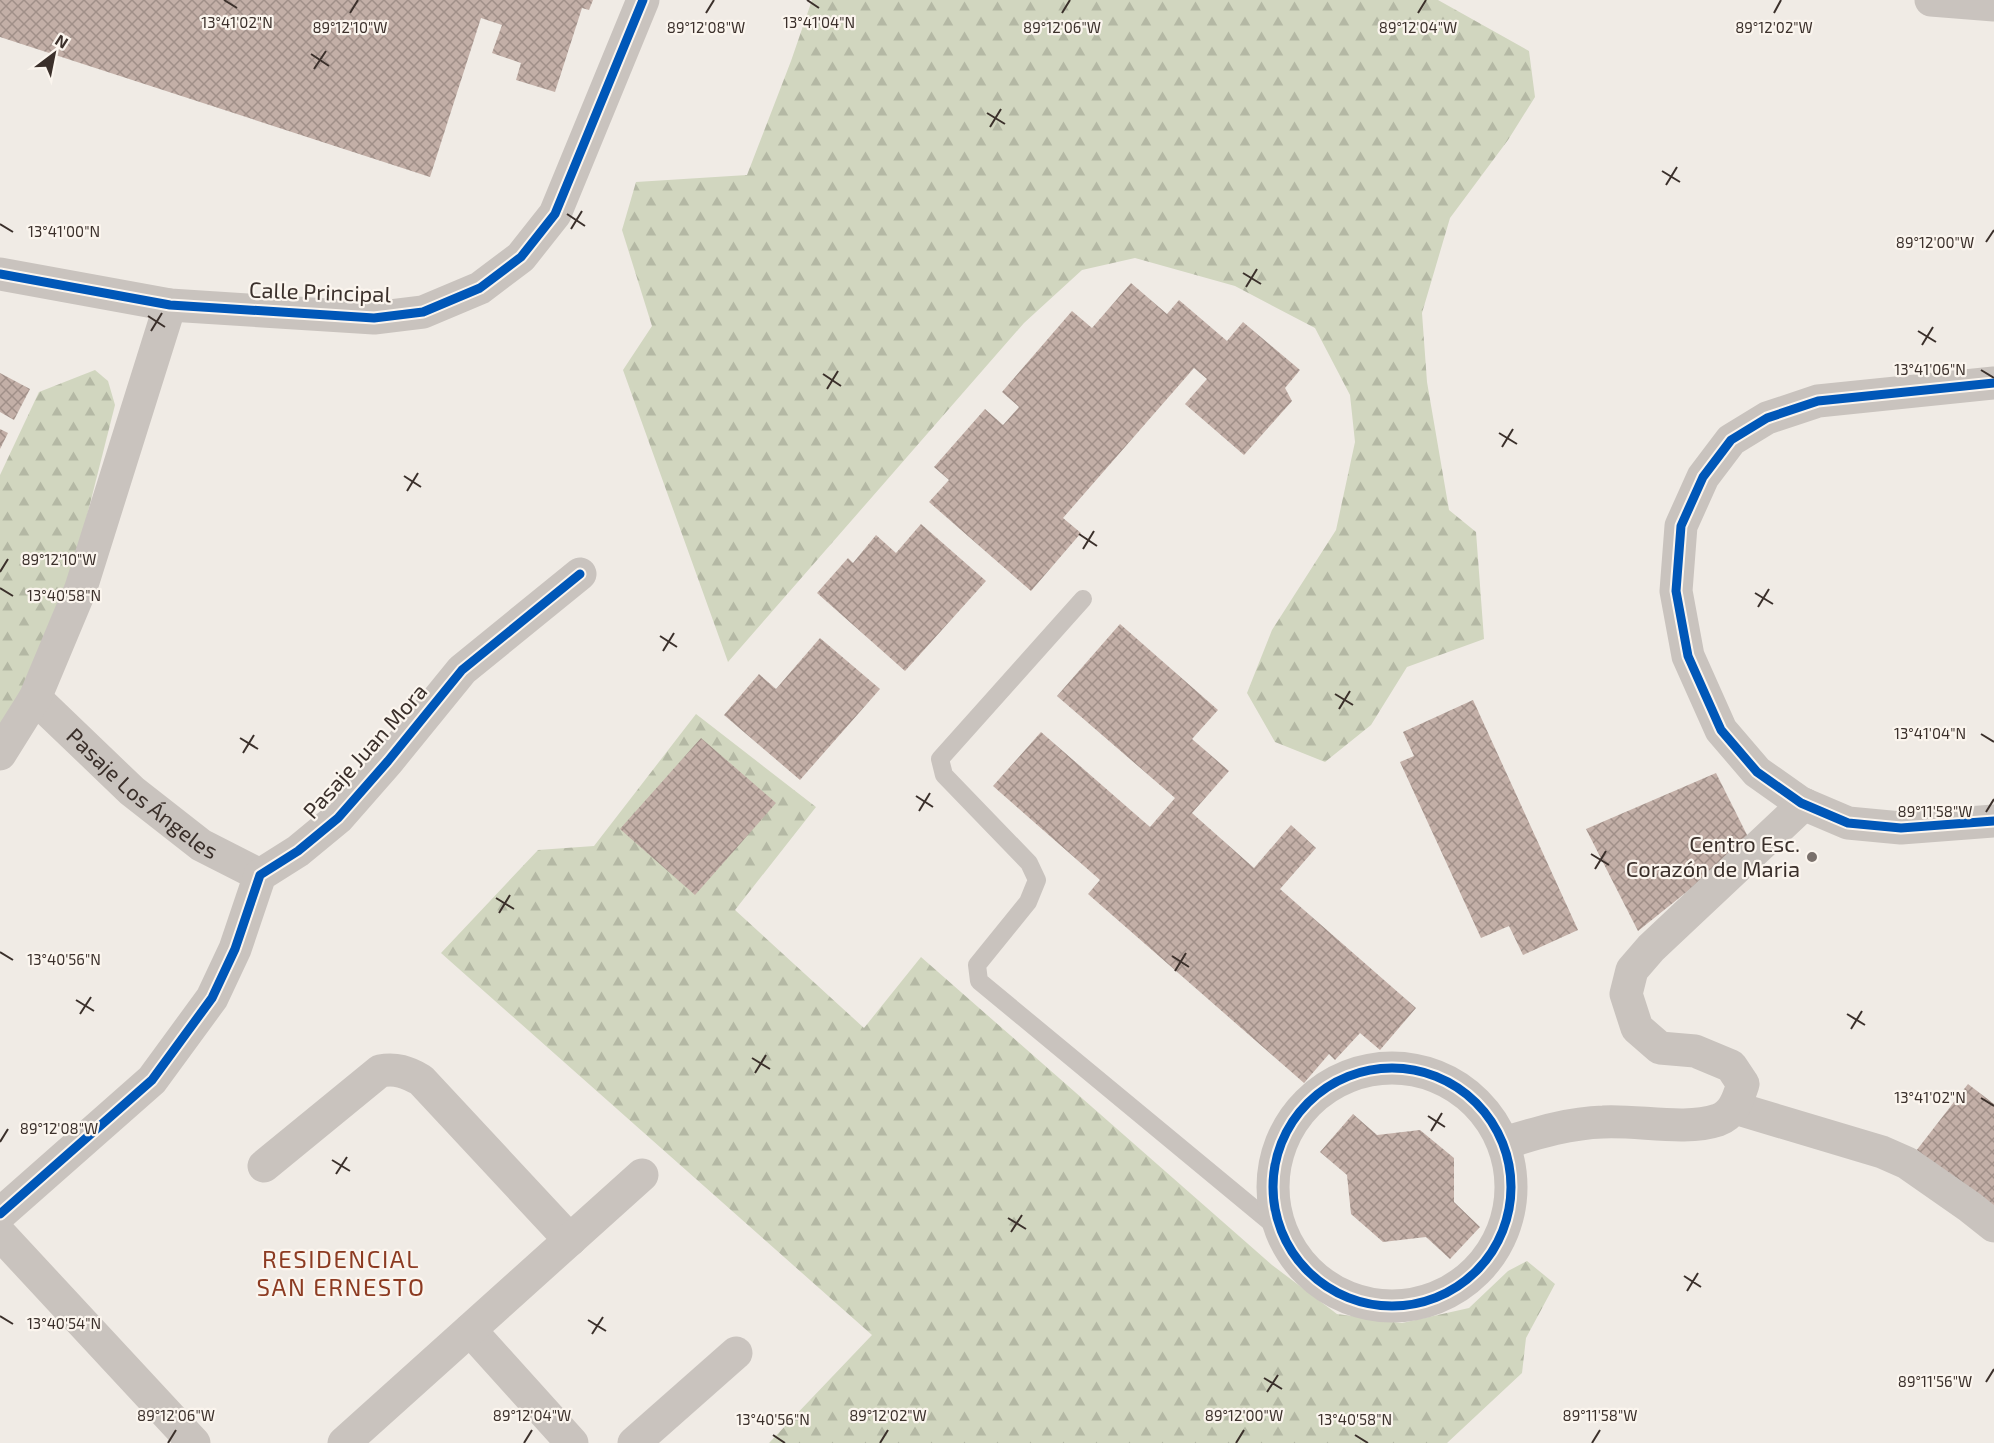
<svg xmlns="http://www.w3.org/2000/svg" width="1994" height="1443" font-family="'Exo 2',sans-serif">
<defs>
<pattern id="forest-firs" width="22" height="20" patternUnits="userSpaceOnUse" patternTransform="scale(1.5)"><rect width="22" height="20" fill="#d1d6bf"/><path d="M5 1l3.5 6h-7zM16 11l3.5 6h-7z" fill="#b4b8a4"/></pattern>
<pattern id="building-cross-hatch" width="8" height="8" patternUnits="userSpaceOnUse" patternTransform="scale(1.5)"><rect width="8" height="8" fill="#c3afa7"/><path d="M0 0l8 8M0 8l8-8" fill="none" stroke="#a08f88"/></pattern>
</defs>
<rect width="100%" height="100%" fill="#f0ebe5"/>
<g fill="url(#forest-firs)">
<path d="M812,0H1438L1529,51L1535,97L1508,140L1450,218L1422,313L1427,382L1449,510L1476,532L1484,639L1407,667L1371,725L1325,762L1275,742L1247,693L1272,630L1336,530L1355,442L1350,395L1315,328L1235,286L1135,258L1082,270L1024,323L728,662L623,370L652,326L622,230L636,182L747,175L791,61Z"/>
<path d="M95,370L108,381L115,405L71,579L0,737V475L39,392Z"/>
<path d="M696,714L816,807L735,910L864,1028L921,957L1272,1265L1337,1314L1402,1323L1469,1308L1508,1271L1527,1261L1555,1284L1526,1338L1522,1373L1447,1443H769L872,1335L441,953L538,850L594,846Z"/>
</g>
<g fill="url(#building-cross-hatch)">
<path d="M0,0H593L589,10L582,8L555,92L516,80L521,63L492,53L502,25L481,18L430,177L0,37Z"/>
<path d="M1131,283L1167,314L1179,300L1227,341L1243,322L1300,370L1285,388L1292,401L1244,455L1185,404L1207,379L1194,368L1063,518L1081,533L1031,591L929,502L949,480L934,467L985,409L1003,425L1019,407L1002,392L1072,311L1092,328Z"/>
<path d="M0,373L30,389L14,420L0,412Z"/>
<path d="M0,429L8,433L0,449Z"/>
<path d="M921,524L986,581L905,671L817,593L848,558L853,563L876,535L896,553Z"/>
<path d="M1120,624L1218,710L1192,739L1229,771L1192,813L1254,868L1291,825L1316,848L1280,889L1416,1008L1380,1050L1360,1033L1335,1060L1329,1054L1304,1083L1088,894L1100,880L993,786L1041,732L1150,827L1175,798L1057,696Z"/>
<path d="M820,638L880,689L800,780L724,715L759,674L776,689Z"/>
<path d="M1473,700L1578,930L1523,955L1509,926L1481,938L1400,762L1414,756L1403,732Z"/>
<path d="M701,738L776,803L695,895L620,829Z"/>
<path d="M1716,773L1750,841L1638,931L1586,829Z"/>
<path d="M1968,1084L1994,1104V1210L1916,1151Z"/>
<path d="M1353,1114L1377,1135L1420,1130L1454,1158V1202L1480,1227L1450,1259L1426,1237L1383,1242L1351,1214L1347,1175L1320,1152Z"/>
</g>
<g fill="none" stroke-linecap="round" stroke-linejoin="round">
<path stroke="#c9c3be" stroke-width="18" d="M1083,599L940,759L944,775L1029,863L1037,880L1028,902L977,965L979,981L1281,1231"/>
<g stroke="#c9c3be" stroke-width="33">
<path d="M0,274L170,305L374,318L423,312L480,288L521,257L555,214L643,0"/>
<path d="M1994,383L1818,401L1767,418L1731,440L1703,477L1681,526L1676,591L1688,656L1721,730L1757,772L1801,803L1848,823L1901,828L1994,821"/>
<path id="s1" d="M35,698L132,791L201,845L260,875"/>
<path d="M0,754L35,698L81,588L170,305"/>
<circle cx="1392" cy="1187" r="119"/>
<path d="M1735,1108L1882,1152L1907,1163L1970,1207L1994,1226"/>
<path d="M1504,1143C1537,1133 1569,1123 1603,1122C1639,1120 1685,1131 1718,1120C1734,1114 1738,1099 1743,1084L1731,1066L1695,1051L1660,1048L1637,1028L1626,994L1632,970L1651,948L1804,804"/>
<path d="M264,1166L380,1071C396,1068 407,1072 421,1080L570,1240"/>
<path d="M0,1214L152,1080L212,998L235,949L260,875L298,851L338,818L388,761L462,670L580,574"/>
<path d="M0,1234L194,1443"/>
<path d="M470,1330L572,1443"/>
<path d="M344,1443L642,1175"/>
<path d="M634,1443L736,1353"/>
</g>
<path stroke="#c9c3be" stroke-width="33" d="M1931,0L1994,5"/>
<defs>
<g id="cycleway">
<path d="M0,274L170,305L374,318L423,312L480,288L521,257L555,214L643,0"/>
<path d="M1994,383L1818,401L1767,418L1731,440L1703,477L1681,526L1676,591L1688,656L1721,730L1757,772L1801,803L1848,823L1901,828L1994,821"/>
<circle cx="1392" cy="1187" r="119"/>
<path d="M0,1214L152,1080L212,998L235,949L260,875L298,851L338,818L388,761L462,670L580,574"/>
</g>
</defs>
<use href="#cycleway" stroke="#fbf5ee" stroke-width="13"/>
<use href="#cycleway" stroke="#0057b8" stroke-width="9"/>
</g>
<path fill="none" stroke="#3b302b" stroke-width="2" d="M224,0L237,8M807,0L819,8M350,13L358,0M706,13L714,0M1062,13L1070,0M1418,13L1426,0M1774,13L1781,0M311,54L329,66M314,69L326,51M987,113L1005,124M990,127L1001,109M1662,171L1680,182M1666,185L1677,167M567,214L585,226M0,224L13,232M571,229L582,211M1986,242L1994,230M1243,273L1261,284M1246,287L1257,269M148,316L165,327M151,331L162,313M1918,331L1936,342M1922,345L1933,327M1981,370L1994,378M823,374L841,386M827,389L838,371M1499,433L1517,444M1502,447L1513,429M404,476L421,487M407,491L418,473M1079,534L1097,546M1083,549L1094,531M0,572L8,559M0,588L13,596M1755,593L1773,604M1758,607L1769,589M660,636L677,647M663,651L674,633M1335,694L1353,705M1339,709L1350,691M1981,734L1994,742M240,738L258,749M243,753L254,735M916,796L933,807M919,811L930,793M1986,812L1994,799M1591,854L1609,865M1595,869L1606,851M496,898L514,909M499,913L510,895M0,952L13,960M1172,956L1189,967M1175,971L1186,953M76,1000L94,1011M80,1014L91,997M1847,1014L1865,1025M1851,1029L1862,1011M752,1058L770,1069M755,1073L766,1055M1981,1098L1994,1106M1428,1116L1445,1127M1431,1131L1442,1113M0,1142L8,1129M332,1160L350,1171M336,1174L347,1157M1008,1218L1026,1229M1011,1232L1022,1215M1684,1276L1701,1287M1687,1291L1698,1273M0,1316L13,1324M588,1320L606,1331M592,1334L603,1317M1264,1378L1282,1389M1986,1382L1994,1369M1267,1392L1278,1375M773,1435L785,1443M1355,1435L1368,1443M168,1443L176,1430M524,1443L532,1430M880,1443L888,1430M1236,1443L1244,1430M1592,1443L1600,1430"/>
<circle fill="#7a716c" stroke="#fbf5ee" stroke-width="2" cx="1812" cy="857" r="6"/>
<g text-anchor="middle" stroke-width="4.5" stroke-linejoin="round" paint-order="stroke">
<g font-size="22" fill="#3b302b" stroke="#fbf5ee">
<text transform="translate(320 292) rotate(2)" y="8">Calle Principal</text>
<text transform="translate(365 751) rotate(-48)" y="8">Pasaje Juan Mora</text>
<text dy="8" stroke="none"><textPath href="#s1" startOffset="144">Pasaje Los Ángeles</textPath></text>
</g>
<g font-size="22" fill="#3b302b" stroke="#fbf5ee" text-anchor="end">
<text x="1800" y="852">Centro Esc.<tspan x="1800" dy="25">Corazón de Maria</tspan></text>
</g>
<g font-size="24" letter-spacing="1.5" fill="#8c3b22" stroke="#fbf5ee">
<text x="341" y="1268">RESIDENCIAL<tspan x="341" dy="28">SAN ERNESTO</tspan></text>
</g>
</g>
<g font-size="15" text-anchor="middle" fill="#3b302b" stroke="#fbf5ee" stroke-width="4.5" stroke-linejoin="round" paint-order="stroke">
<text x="237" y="28">13°41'02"N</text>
<text x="819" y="28">13°41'04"N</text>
<text x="350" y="33">89°12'10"W</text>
<text x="706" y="33">89°12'08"W</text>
<text x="1062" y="33">89°12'06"W</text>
<text x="1418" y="33">89°12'04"W</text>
<text x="1774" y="33">89°12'02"W</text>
<text x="64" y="237">13°41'00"N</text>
<text x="1935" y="248">89°12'00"W</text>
<text x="1930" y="375">13°41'06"N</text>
<text x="59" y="565">89°12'10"W</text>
<text x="64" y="601">13°40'58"N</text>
<text x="1930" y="739">13°41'04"N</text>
<text x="1935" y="817">89°11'58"W</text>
<text x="64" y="965">13°40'56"N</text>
<text x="1930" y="1103">13°41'02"N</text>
<text x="59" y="1134">89°12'08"W</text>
<text x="64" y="1329">13°40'54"N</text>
<text x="1935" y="1387">89°11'56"W</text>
<text x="176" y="1421">89°12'06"W</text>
<text x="532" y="1421">89°12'04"W</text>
<text x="888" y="1421">89°12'02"W</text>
<text x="1244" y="1421">89°12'00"W</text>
<text x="1600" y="1421">89°11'58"W</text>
<text x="773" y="1425">13°40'56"N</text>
<text x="1355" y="1425">13°40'58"N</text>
</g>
<g transform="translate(54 54) rotate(32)" stroke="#fbf5ee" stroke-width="4.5" paint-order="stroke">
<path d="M0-4.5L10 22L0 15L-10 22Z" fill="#3b302b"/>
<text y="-9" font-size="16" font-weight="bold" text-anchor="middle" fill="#3b302b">N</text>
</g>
</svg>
